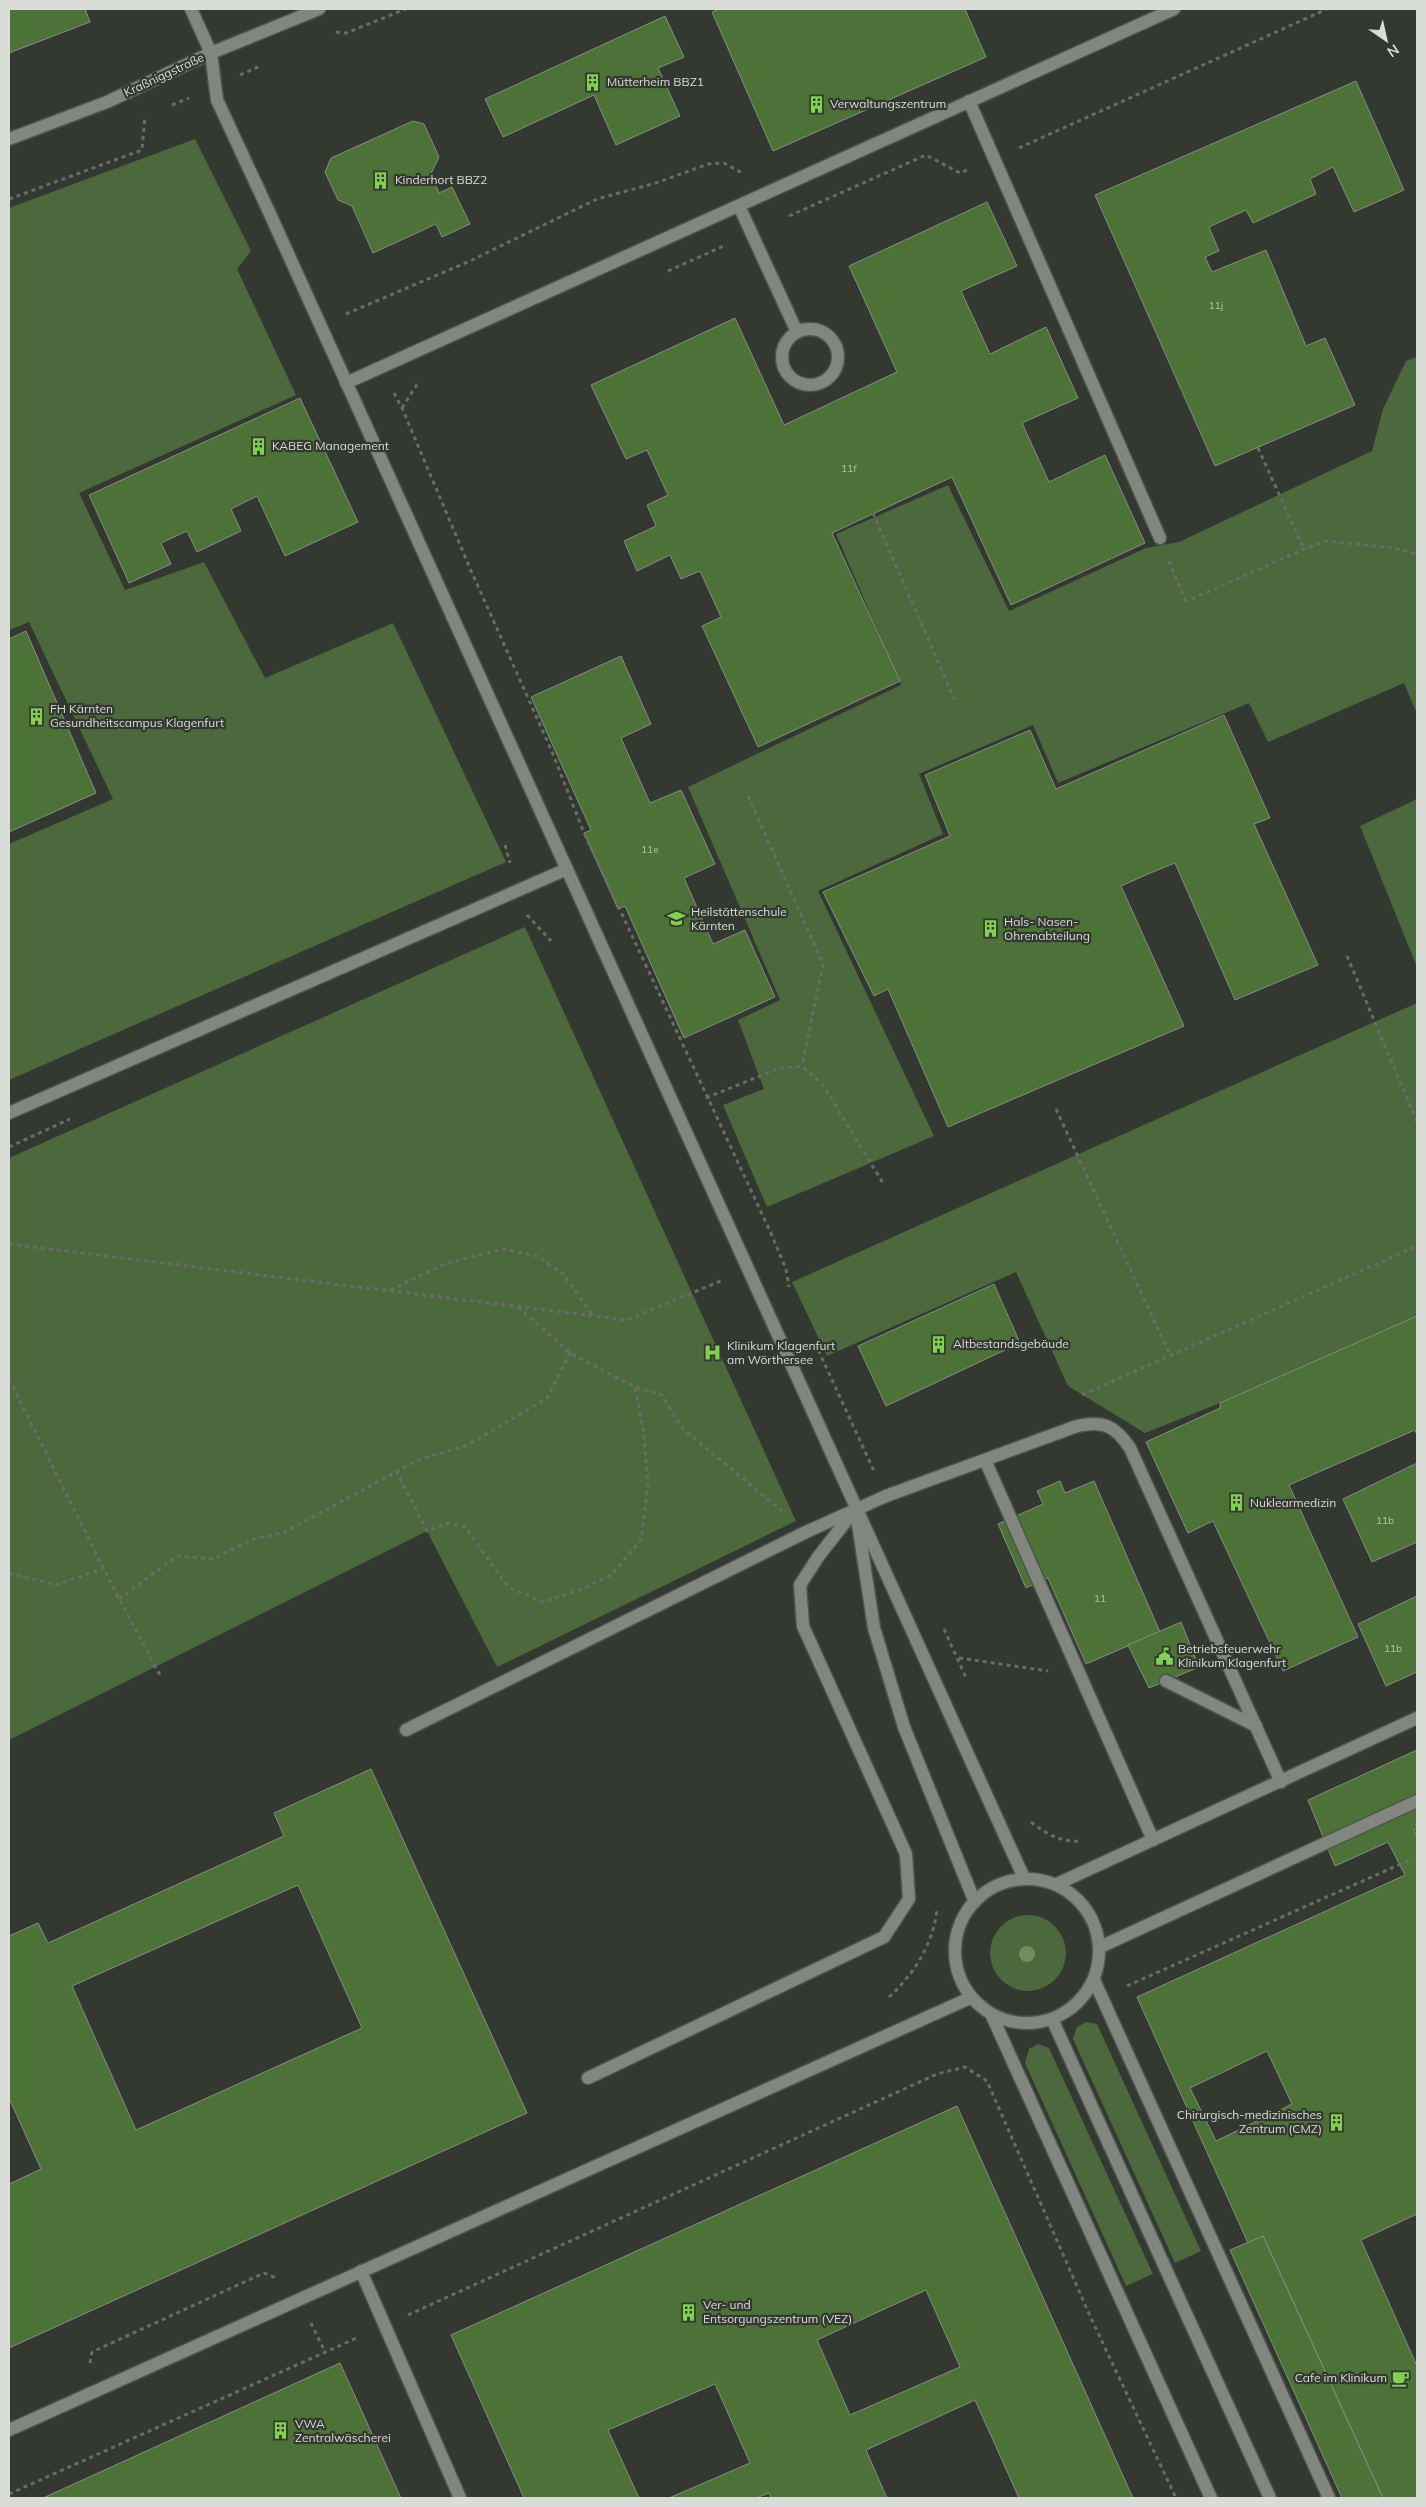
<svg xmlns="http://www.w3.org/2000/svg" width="1426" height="2507" font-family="Mulish,sans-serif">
<rect width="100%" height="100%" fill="#333831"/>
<g fill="#4c693d">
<path d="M195,139L251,251L237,269L296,395L79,493L125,590L204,562L265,678L393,623L506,862L9,1080V844L113,799L29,622L9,630V208Z"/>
<path d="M1417,357V714L1404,683L1268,742L1249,703L1058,783L1033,725L919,774L943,834L818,891L934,1136L767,1207L723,1105L764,1089L738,1020L780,1000L688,787L901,685L836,534L948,485L1009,611L1146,548L1179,542L1372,451L1383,409L1406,361Z"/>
<path d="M1417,799V967L1360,826Z"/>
<path d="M525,927L796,1521L497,1667L427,1531L9,1740V1158Z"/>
<path d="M1417,1003V1316L1220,1403L1145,1433L1068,1386L1016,1272L827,1356L792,1282Z"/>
<circle cx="1028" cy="1953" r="38"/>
<path d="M1086,2022L1097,2024L1201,2251L1175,2263L1073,2039L1077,2027Z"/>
<path d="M1038,2044L1049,2048L1153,2274L1126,2286L1025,2063L1029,2049Z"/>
</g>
<g fill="#4d7237" stroke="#868c84" fill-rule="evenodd">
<path d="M9,9H85L90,22L9,53Z"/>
<path d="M720,9H965L986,57L773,151L712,12Z"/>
<path d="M665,16L684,57L658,68L680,116L616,145L594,95L503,137L485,99Z"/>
<path d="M1356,81L1404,190L1354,212L1333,167L1310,179L1316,194L1253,223L1246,210L1209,227L1219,251L1205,257L1212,272L1266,250L1306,346L1325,338L1355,405L1215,466L1095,195Z"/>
<path d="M413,121L424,124L439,157L431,174L439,193L452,187L470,224L442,237L436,224L373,253L352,206L338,200L325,172L331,158Z"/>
<path d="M987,202L1017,266L961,291L990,354L1046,327L1078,398L1022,423L1049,482L1105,455L1145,543L1011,605L952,477L832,533L900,681L758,747L702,626L721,617L700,571L681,579L670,555L637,571L624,541L656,526L647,505L668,495L647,450L626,459L591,385L735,318L784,425L897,372L849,266Z"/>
<path d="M300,398L358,522L285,556L257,496L231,509L241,531L197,552L187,531L161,543L171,564L129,583L89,495Z"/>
<path d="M26,631L96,793L9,832V639Z"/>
<path d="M621,656L651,724L621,738L650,803L681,790L715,864L684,878L713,944L745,930L775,997L684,1038L625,906L618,909L584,833L591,830L531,697Z"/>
<path d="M1224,715L1270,818L1254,824L1318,965L1235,1000L1175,863L1148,874L1121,886L1184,1026L948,1127L888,989L874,996L823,892L950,836L925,775L1030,730L1056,789Z"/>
<path d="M994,1284L1020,1343L886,1406L858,1346Z"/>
<path d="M1417,1316V1435L1415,1430L1289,1485L1358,1637L1283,1671L1213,1521L1188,1533L1146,1442L1220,1408V1403Z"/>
<path d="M1417,1463V1542L1372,1562L1343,1499Z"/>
<path d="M1060,1481L1065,1493L1094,1481L1160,1632L1086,1664L1048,1578L1026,1588L998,1524L1043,1504L1037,1491Z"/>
<path d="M1417,1596V1672L1386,1686L1358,1624Z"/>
<path d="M1181,1622L1199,1667L1149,1688L1128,1645Z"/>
<path d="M1417,1750V1829L1414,1830L1417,1836V2214L1361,2240L1417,2366V2498H1383L1263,2236L1248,2243L1137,1997L1405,1875L1388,1842L1335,1866L1308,1800ZM1267,2051L1292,2104L1216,2141L1190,2088Z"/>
<path d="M371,1769L527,2113L9,2348V2184L41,2169L9,2098V1936L38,1923L48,1943L284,1836L274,1813ZM298,1885L362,2028L136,2130L72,1986Z"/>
<path d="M957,2106L1133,2498H1019L975,2400L866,2450L887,2498H771L769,2493L756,2498H669L750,2463L715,2384L608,2430L639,2498H524L451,2335ZM926,2290L960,2367L850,2415L817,2340Z"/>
<path d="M1263,2236L1383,2498H1342L1230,2250Z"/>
<path d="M340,2363L401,2498H43Z"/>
</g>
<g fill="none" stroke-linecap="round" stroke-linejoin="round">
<defs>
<g id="minor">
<path d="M191,9L211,53L217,100L270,214L1024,1878"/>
<path d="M969,101L1160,538"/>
<path d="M9,139L107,102L211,53L319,9"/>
<path d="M739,206L797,332"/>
<circle cx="810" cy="357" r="28"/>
<path d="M346,383L1174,9"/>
<path d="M9,1113L567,869"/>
<path d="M985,1460L1153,1840"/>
<path d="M858,1524L874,1628L904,1727L974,1900"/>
<path d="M1166,1681L1256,1726"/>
<path d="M406,1730L806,1532L886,1496L1077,1426C1104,1420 1115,1426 1130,1448L1281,1782"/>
<circle cx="1027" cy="1951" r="72"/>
<path d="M1057,1884L1417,1718"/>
<path d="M1100,1947L1417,1801"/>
<path d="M1094,1980L1329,2498"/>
<path d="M992,2016L1211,2498"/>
<path d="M1052,2019L1270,2498"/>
<path d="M588,2078L884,1937L909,1899L906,1854L803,1626L800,1585L818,1557L854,1511"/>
<path d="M361,2271L460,2498"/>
<path d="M9,2430L970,1998"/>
</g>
</defs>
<use href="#minor" stroke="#50544d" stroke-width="15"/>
<g stroke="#696d67" stroke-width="3" stroke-dasharray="4 4" stroke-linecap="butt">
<path d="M336,32L346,33L406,9"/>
<path d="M240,75L260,66"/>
<path d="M172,105L189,98"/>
<path d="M1019,148L1327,9"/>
<path d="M9,199L142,150L145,116"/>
<path d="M789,216L926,155L960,173L969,169"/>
<path d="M668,271L726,245"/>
<path d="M346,314L470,261L597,199L656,183L708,164L724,163L744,174"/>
<path d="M394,393L402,408L469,566L553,754L584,833L770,1231L786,1269L789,1287"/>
<path d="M402,408L418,383"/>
<path d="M1258,448L1304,549"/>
<path d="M873,513L956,703"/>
<path d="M1169,561L1186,602"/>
<path d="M1192,599L1304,549L1327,541L1394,548L1417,554"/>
<path d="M748,796L823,964L802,1066"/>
<path d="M505,845L510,863"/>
<path d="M527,915L551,941"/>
<path d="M1347,956L1417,1122"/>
<path d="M706,1098L777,1069L802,1066L823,1085L883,1183"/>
<path d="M1056,1109L1171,1357"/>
<path d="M9,1147L70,1119"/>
<path d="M9,1244L627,1320L723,1280"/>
<path d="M390,1290L447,1263L504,1249L537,1256L563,1274L593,1316"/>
<path d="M518,1307L570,1353L635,1387L662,1395L682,1428L783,1512"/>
<path d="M815,1343L874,1471"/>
<path d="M9,1379L119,1599L161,1677"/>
<path d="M1082,1395L1417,1246"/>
<path d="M396,1471L427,1531L449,1523L465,1527L508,1587L543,1602L580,1590L611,1575L641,1540L648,1486L644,1434L635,1387"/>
<path d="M9,1573L56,1585L105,1568"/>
<path d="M119,1599L177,1556L213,1559L251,1540L285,1532L418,1460L468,1445L547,1398L570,1353"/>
<path d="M944,1629L967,1680"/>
<path d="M959,1658L1048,1671"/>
<path d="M1031,1822C1046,1834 1062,1843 1082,1841"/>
<path d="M1127,1986L1412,1859"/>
<path d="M889,1997C914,1974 934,1943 937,1908"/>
<path d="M408,2315L937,2074L965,2067L987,2081L1090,2316L1176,2498"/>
<path d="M311,2323L325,2352"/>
<path d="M90,2363L92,2352L264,2273L276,2278"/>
<path d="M9,2494L359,2337"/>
</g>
<use href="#minor" stroke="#81877f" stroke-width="12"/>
</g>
<circle fill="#6e8e5d" cx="1027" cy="1954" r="8"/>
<defs>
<symbol id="building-bare" viewBox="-9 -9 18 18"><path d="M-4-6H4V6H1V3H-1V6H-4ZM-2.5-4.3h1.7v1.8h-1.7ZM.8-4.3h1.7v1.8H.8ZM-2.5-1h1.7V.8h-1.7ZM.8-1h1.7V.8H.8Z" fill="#82d04f" stroke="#333831" stroke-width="2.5" paint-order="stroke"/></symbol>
<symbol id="school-bare" viewBox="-9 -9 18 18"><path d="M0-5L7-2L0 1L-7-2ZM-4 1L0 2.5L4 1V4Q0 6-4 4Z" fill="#82d04f" stroke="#333831" stroke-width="2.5" paint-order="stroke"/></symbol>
<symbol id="hospital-bare" viewBox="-9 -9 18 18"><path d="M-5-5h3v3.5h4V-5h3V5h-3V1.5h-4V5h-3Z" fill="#82d04f" stroke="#333831" stroke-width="2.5" paint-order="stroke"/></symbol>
<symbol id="civic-bare" viewBox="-9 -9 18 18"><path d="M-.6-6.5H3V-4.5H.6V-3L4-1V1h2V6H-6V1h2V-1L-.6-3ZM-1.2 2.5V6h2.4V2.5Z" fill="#82d04f" stroke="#333831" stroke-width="2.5" paint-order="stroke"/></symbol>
<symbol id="cafe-bare" viewBox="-9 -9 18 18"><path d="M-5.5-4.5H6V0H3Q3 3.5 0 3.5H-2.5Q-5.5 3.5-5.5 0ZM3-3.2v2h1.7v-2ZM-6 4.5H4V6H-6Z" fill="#82d04f" stroke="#333831" stroke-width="2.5" paint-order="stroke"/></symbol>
</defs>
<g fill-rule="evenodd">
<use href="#building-bare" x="580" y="70" width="25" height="25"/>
<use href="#building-bare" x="804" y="92" width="25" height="25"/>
<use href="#building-bare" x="368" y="168" width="25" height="25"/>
<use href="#building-bare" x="246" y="434" width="25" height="25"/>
<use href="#building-bare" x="24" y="704" width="25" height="25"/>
<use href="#school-bare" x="664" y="906" width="25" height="25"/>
<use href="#building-bare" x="978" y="916" width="25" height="25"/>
<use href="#building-bare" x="926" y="1332" width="25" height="25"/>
<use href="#hospital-bare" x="700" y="1340" width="25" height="25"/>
<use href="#building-bare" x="1224" y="1490" width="25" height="25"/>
<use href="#civic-bare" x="1152" y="1644" width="25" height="25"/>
<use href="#building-bare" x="1324" y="2110" width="25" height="25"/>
<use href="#building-bare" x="676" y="2300" width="25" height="25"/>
<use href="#cafe-bare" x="1388" y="2366" width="25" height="25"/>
<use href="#building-bare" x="268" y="2418" width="25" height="25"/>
</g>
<g text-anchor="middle" stroke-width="4.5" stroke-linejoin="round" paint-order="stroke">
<g font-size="10" fill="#b6c2af">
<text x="1216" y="309">11j</text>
<text x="849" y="472">11f</text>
<text x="650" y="853">11e</text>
<text x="1385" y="1524">11b</text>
<text x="1100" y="1602">11</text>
<text x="1393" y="1652">11b</text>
</g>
<g font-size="12" fill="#d9dcd7" stroke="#333831">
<text transform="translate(164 75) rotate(-25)" y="4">Kraßniggstraße</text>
</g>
<g font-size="12" fill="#d9dcd7" stroke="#333831" text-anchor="start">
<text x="607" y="86">Mütterheim BBZ1</text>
<text x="830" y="108">Verwaltungszentrum</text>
<text x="395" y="184">Kinderhort BBZ2</text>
<text x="272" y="450">KABEG Management</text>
<text x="50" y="713">FH Kärnten<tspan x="50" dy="14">Gesundheitscampus Klagenfurt</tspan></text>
<text x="691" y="916">Heilstättenschule<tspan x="691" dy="14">Kärnten</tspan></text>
<text x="1004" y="926">Hals- Nasen-<tspan x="1004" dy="14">Ohrenabteilung</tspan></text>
<text x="953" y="1348">Altbestandsgebäude</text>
<text x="727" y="1350">Klinikum Klagenfurt<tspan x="727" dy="14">am Wörthersee</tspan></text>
<text x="1250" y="1507">Nuklearmedizin</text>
<text x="1178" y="1653">Betriebsfeuerwehr<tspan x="1178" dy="14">Klinikum Klagenfurt</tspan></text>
<text x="1322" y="2119" text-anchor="end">Chirurgisch-medizinisches<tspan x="1322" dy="14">Zentrum (CMZ)</tspan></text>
<text x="703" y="2309">Ver- und<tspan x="703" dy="14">Entsorgungszentrum (VEZ)</tspan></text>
<text x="1387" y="2382" text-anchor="end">Cafe im Klinikum</text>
<text x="295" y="2428">VWA<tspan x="295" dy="14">Zentralwäscherei</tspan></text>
</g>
</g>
<rect width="1426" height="2507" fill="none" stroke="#d9dcd7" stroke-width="20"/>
<g transform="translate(1386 40) rotate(146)" stroke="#333831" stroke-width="4" paint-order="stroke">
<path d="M0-4L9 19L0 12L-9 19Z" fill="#d9dcd7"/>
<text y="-8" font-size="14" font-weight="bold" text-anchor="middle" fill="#d9dcd7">N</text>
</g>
</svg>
